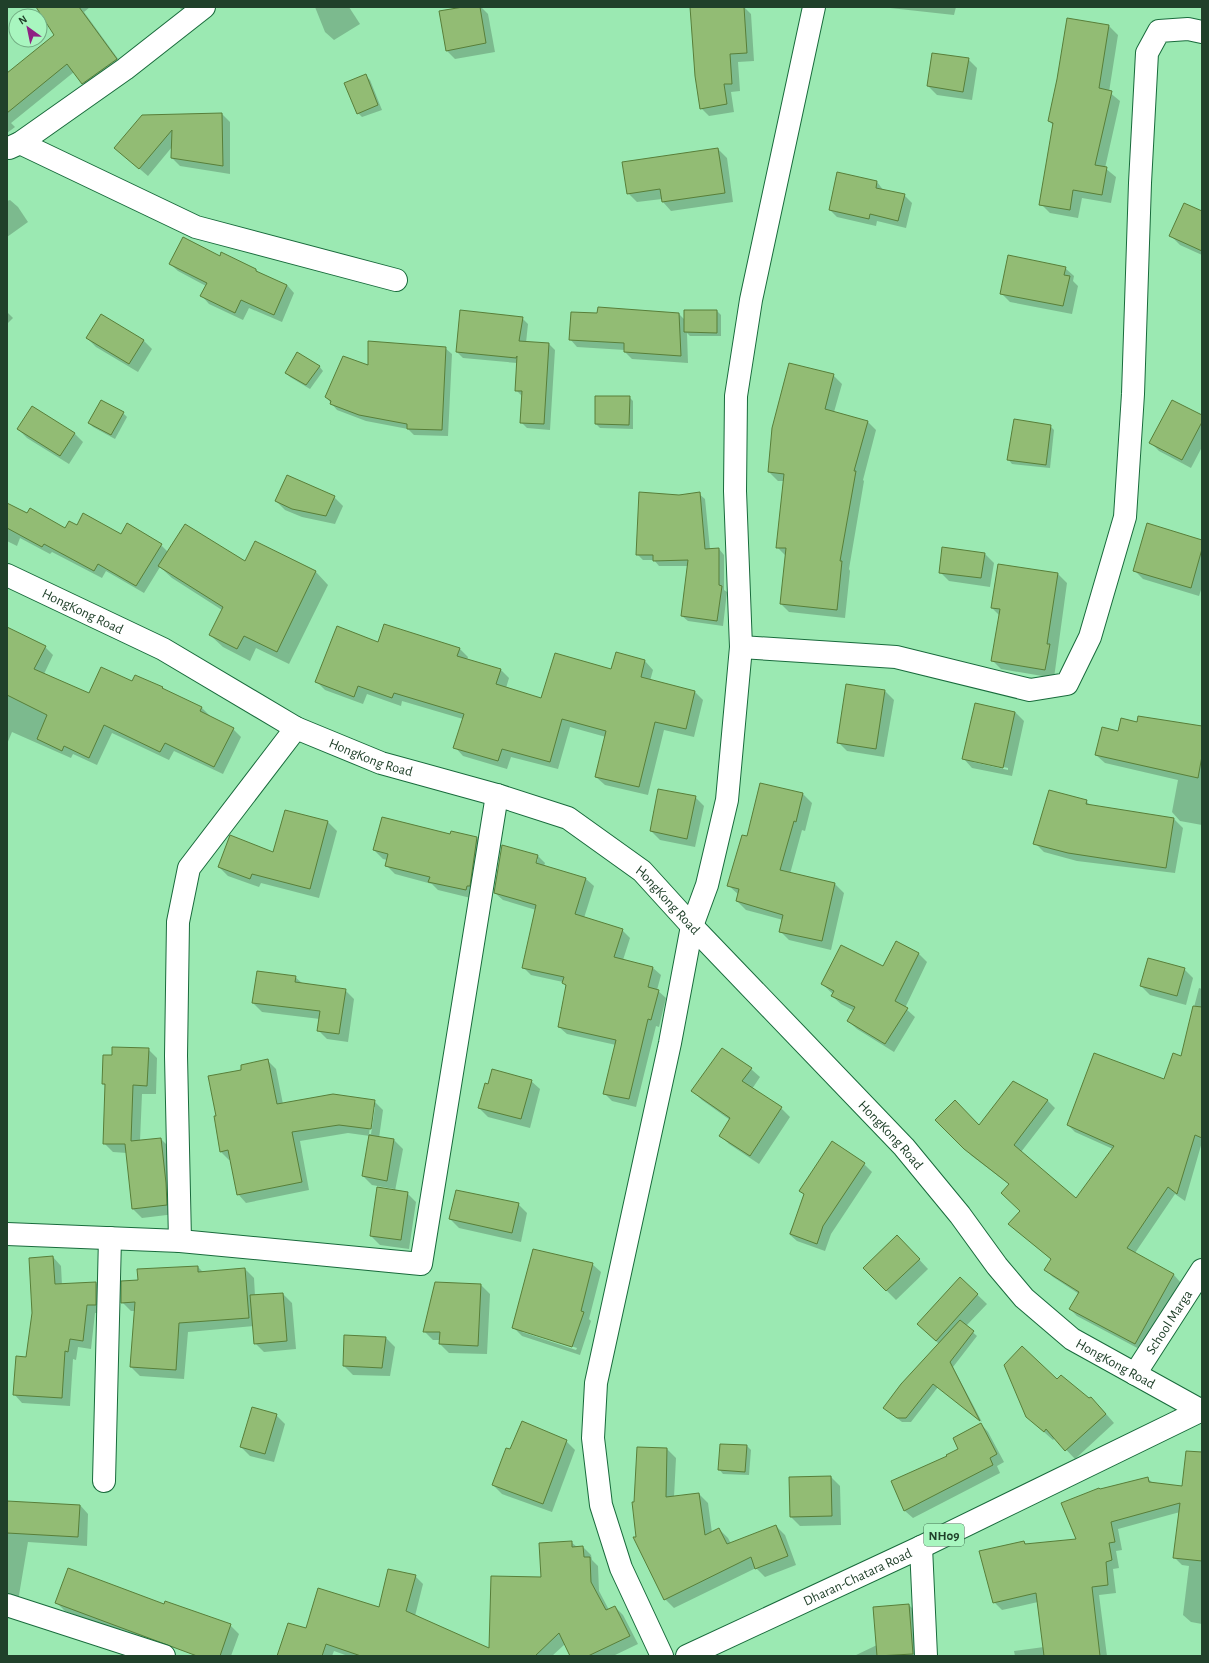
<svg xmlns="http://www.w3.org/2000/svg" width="1209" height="1663" font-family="'Alegreya Sans',sans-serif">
<rect width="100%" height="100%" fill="#9be9b2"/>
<g fill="#0003" fill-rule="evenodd">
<path d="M37,7H90L84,12L124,67L90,91L74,72L11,123L15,127L7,133V74L55,35Z"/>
<path d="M179,7H198L188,16Z"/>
<path d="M315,7H349L360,24L334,40L325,32Z"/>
<path d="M468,7H481L488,14L495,52L455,59L446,50Z"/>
<path d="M691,7H744L751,14L754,61L738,62L740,91L731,92L734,112L709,116L701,108Z"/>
<path d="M881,7H956L954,15Z"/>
<path d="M1109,26L1118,35L1109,92L1120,101L1105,168L1116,177L1111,203L1082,198L1078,218L1050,213L1041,204L1054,126L1049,121L1058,80Z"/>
<path d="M968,59L977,68L972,100L937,95L928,86Z"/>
<path d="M365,75L370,80L382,110L362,117L358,113Z"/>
<path d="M222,114L230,122V174L180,166L172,158V147L148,176L115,148Z"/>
<path d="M718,149L727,158L733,202L671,211L663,202L662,199L637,202L628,193Z"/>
<path d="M877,182L884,191L904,195L912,203L906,228L877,221L876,226L837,217L830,210Z"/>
<path d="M10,200L18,207L28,222L7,237V201Z"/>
<path d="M1202,212V255L1180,245L1171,236Z"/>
<path d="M220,257L256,270L259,273L287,285L294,293L282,322L249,308L243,320L209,304L202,296L206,286L178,271L170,264Z"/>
<path d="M1065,268L1074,276L1073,281L1078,286L1072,314L1010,302L1001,293Z"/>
<path d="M717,311L721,315V336H690L687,333L688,363L632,359L625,352V350L577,347L570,339L679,314L685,320Z"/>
<path d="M7,312L13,318L7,324Z"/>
<path d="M461,312L522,318L528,324L526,343L549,344L555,350L550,430L527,428L521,422L522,396L516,390L517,363L463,358L457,352Z"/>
<path d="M87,338L143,340L152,349L138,372L96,347Z"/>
<path d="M445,348L452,354L448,436L414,435L408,429L366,421L337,410L326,397L369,366Z"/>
<path d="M319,366L323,371L310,389L290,377L286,373Z"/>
<path d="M833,375L842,384L834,412L868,422L876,430L863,480L864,481L849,569L850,571L845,618L789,612L781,604L786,556L777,547L784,481H778L769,472Z"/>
<path d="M596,397H629L633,401V429L600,428L596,424Z"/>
<path d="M123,413L127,417L115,439L93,427L89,423Z"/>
<path d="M1202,416V447L1191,468L1159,451L1150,442Z"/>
<path d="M1050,426L1054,430L1050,468L1012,464L1008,459Z"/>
<path d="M18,429L74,433L83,442L69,464L27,438Z"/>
<path d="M699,494L705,499L710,549H719L724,555V590L727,592L723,626L688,621L682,616L689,566H659L654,560H643L637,554L679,496Z"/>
<path d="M334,497L343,506L335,524L302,517L285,510L276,501Z"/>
<path d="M7,504L66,529L77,527L121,535L161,545L168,552L245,563L255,542L316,572L328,585L289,664L256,648L250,661L223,647L210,635L222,610L172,578L160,567L144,593L106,571L102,578L52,552L50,554L20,538L17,546L7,541Z"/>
<path d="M1202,541V587L1199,596L1143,579L1134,570Z"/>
<path d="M985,554L994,563L990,587L949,581L940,572Z"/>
<path d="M1058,574L1067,583L1054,678L1001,669L992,660L1000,616L992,608Z"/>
<path d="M7,628L45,647L53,655L44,674L89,695L133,683L162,688L166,691L202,708L210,716L233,729L241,737L223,774L174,751L169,760L112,733L97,765L73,754L71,758L12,732L7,744Z"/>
<path d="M378,643L459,648L468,657L467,660L501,670L509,678L506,688L542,699L612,671L616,654L645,661L653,670L650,681L695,692L703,700L694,737L664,730L648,795L605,785L596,777L606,737L570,727L558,769L511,757L507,769L463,756L455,747L463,719L402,701L401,706L367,694L363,704L325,690L317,682Z"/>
<path d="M885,691L894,700L884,757L847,751L838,742Z"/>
<path d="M1015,712L1024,721L1012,776L972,768L964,759ZM973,760L1008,768V770L973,762Z"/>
<path d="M1138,723L1202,727V825L1180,821L1172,812L1178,780L1105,763L1096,755L1119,732Z"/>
<path d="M761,784L803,794L812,803L805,831L802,830L790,874L835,884L844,893L831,950L789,940L780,931L783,920L746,910L737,901L739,895L728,885L748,838Z"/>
<path d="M695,797L704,806L695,847L660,840L651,831Z"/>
<path d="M1086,801L1091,806L1174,819L1183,828L1175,873L1077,861L1044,852L1035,843Z"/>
<path d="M285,811L328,822L337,831L319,898L261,883L259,887L228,876L219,867L274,853Z"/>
<path d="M452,832L477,838L486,847L475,899L438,890L432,884L395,874L386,865L387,860L383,859L374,850L451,835Z"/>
<path d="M537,855L545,863L544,866L586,879L594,886L584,918L622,930L630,938L623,960L653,968L661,975L657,990L666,998L659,1027L656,1026L636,1107L612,1101L604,1093L616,1045L567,1034L559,1027L567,987L563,982L531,975L524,968L536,910L503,900L495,893ZM536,859H538L535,868Z"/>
<path d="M896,943L919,954L927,962L905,1008L915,1017L894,1052L857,1029L848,1021L854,1011L841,1004L832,996L833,994L822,984L884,968Z"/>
<path d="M1184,969L1193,978L1186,1005L1150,995L1141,986Z"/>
<path d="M295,977L303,984L345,990L354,999L348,1042L327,1039L318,1030L320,1019L262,1012L253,1003Z"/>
<path d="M1199,988L1202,989V1142L1185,1201L1175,1194L1135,1253L1174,1275L1181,1283L1143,1351L1077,1316L1070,1309L1079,1294L1053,1277L1045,1270L1052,1260L1017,1231L1021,1211L1010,1185L972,1156L936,1120L980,1126L1013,1082L1048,1101L1055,1108L1021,1152L1076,1200L1113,1149L1075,1132L1068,1125L1165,1080L1181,1057Z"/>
<path d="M148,1049L157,1058L156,1094H142L140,1141L161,1139L170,1148L175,1214L142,1218L133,1209L127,1153L113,1152L104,1143L106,1086L103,1084L113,1056Z"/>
<path d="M268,1061L276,1069L283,1104L374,1101L383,1110L379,1138L394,1140L403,1149L395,1191L407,1193L416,1202L409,1249L380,1245L371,1236L394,1189L372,1185L363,1176L370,1136L348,1133L300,1141L309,1190L246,1203L238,1194L231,1160H229L221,1152L217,1117L242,1071ZM373,1107H375L371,1134H369Z"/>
<path d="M751,1069L760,1077L752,1089L781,1108L790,1117L759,1164L729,1144L720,1135L730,1120L702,1100L693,1091Z"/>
<path d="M531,1081L540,1089L530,1128L488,1117L479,1108L489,1085Z"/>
<path d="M864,1164L872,1172L831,1234L825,1251L797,1241L789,1234L796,1219L805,1195L800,1190Z"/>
<path d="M518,1204L527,1213L521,1242L459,1228L450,1219Z"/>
<path d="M897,1236L928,1269L896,1300L864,1268Z"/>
<path d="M53,1257L61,1266L62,1285L96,1283L104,1291V1313H95L91,1349L78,1347L76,1360L73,1359L70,1406L22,1403L14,1394L27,1358Z"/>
<path d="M592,1264L601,1272L589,1319L591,1321L580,1355L522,1336L514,1328ZM522,1330L577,1348L576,1350L522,1332Z"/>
<path d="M198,1267L203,1272L245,1269L254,1278L255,1296L283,1294L292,1303L296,1349L264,1352L255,1343L254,1326L188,1332L184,1379L140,1376L131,1367L135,1311H131L122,1302L139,1281Z"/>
<path d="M960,1278L987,1304L966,1326L977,1336L953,1367L982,1422L938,1387L911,1422H902L889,1412L939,1344L927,1333Z"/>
<path d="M435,1283L481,1285L490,1294L487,1354L449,1353L440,1344V1340H433L424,1331Z"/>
<path d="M386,1338L395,1347L390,1376L353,1375L344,1366Z"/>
<path d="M1057,1381L1100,1407L1114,1423L1075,1459L1055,1438L1053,1440L1026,1416Z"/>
<path d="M276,1415L285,1424L274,1462L250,1456L241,1447Z"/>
<path d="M981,1424L988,1432L1004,1462L997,1466L1000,1473L913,1518L905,1511L892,1482L949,1456L960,1449Z"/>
<path d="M566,1441L575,1450L552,1512L502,1494L493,1485Z"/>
<path d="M721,1445L747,1446L751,1450L749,1475L723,1474L719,1469Z"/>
<path d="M638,1448L667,1449L676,1458L674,1497L699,1494L708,1503L712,1533L719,1529L728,1538L731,1544L776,1526L785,1535L796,1565L765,1577L756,1568L674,1608L665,1599L637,1537L635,1502Z"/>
<path d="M831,1477L840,1486L841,1525L800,1526L791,1517Z"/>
<path d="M1147,1478L1153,1483L1202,1489V1624L1191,1622L1183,1615L1189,1566L1182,1565L1174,1557L1180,1512L1118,1529L1122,1550L1116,1551L1119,1568L1113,1569L1116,1593L1099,1595L1107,1656H1015L1014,1651L1044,1647L1038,1602L1002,1610L994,1602L1024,1542L1027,1545L1077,1540L1100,1490Z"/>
<path d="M7,1502L80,1505L88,1514L87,1546L28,1542L18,1601L7,1600Z"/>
<path d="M571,1542L577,1547H583L591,1555L592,1560L598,1566L599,1591L609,1610L615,1607L623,1615L638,1644L613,1656H571L565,1644L552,1656H348L334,1651L332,1656H278L307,1630L379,1608L415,1576L423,1584L415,1616L490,1649Z"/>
<path d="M56,1602L165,1605L230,1625L239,1634L231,1656H201L120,1629L119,1632L65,1611Z"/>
<path d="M909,1605L915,1611L918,1656H854L877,1645Z"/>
</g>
<g fill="#92bc74" stroke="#587f39">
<path d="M36,7H79L117,59L82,84L67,64L7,113V73L54,35Z"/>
<path d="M463,7H480L486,43L446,51L439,11Z"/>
<path d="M690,7H744L747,53L730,54L732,84H724L727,104L700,109L695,76Z"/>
<path d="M1067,18L1109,25L1099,88L1112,91L1095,165L1107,167L1102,195L1073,190L1070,210L1039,205L1053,123L1048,121L1057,79Z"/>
<path d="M932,53L969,58L963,92L927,86Z"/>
<path d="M366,74L378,105L357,114L344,83Z"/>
<path d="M222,113L223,166L171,158L172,130L139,169L114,148L142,115Z"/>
<path d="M718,148L725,193L662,202L660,189L627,194L622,162Z"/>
<path d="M837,172L877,181L876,188L905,194L898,221L870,214L869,219L829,210Z"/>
<path d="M1184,203L1202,211V251L1169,236Z"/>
<path d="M183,237L220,256L221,252L256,269V271L287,285L274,315L241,300L235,313L200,296L207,283L169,264Z"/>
<path d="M1008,255L1066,267L1064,275L1070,276L1063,306L1000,294Z"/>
<path d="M598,307L679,313L681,356L624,352V343L569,340L571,312L597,313Z"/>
<path d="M460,310L523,317L519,341L549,343L544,424L520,423L522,391H515L517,356L516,358L456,352Z"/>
<path d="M684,310H717V333L684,332Z"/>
<path d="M101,314L144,340L129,364L86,338Z"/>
<path d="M368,341L446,347L442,430L407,429V424L359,415L330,404L331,401L325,397L343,356L368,365Z"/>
<path d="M297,352L320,366L306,385L285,373Z"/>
<path d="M789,363L834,374L825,409L868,421L854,471H856L840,561H842L837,610L780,604L786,548H776L784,474L768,472L772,428Z"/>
<path d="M595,396H630L629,425L595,424Z"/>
<path d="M101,400L124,412L111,435L88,423Z"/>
<path d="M1172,400L1202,415V422L1182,460L1149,443Z"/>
<path d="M32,406L75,433L60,456L17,429Z"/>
<path d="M1014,419L1051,425L1046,465L1007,460Z"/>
<path d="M287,475L335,496L326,516L292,509L275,501Z"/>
<path d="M639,492L679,495L700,492L705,549L719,548V585L722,586L717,621L681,616L688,560L653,561V555H636Z"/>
<path d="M7,503L27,513L30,508L65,528L69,521L77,525L83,513L121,534L127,523L162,544L136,586L98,564L94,571L44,544L42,547L7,528Z"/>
<path d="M1147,523L1202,540V549L1191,588L1133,571Z"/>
<path d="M185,524L245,561L255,541L316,571L277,652L244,636L237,649L209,635L223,607L158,566Z"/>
<path d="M942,547L985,553L981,578L939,573Z"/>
<path d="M998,564L1058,573L1047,644H1050L1045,670L991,661L1000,609L991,608Z"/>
<path d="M384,624L460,648L457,656L501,669L496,684L541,698L555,653L611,669L616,652L645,660L641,677L695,691L686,729L655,722L639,787L595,777L606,731L562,719L550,762L502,749L498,761L453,748L464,714L394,693L392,698L358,686L354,697L315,682L337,626L378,642Z"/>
<path d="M7,627L46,646L34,669L89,693L101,667L132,681L135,675L163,687L162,688L202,707L200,711L234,728L214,767L165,743L160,752L104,725L89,758L64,746L62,751L37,739L47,715L7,695Z"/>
<path d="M846,684L885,690L876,749L837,743Z"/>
<path d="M975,703L1015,712L1003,768L962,759Z"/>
<path d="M1138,716L1202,726V756L1198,778L1095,755L1102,727L1118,731L1121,718L1137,722Z"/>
<path d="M760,783L803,793L796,822L794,821L780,870L835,883L822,941L779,932L783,915L736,901L739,889L727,886L742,835L747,836Z"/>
<path d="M658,789L696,796L687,839L650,831Z"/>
<path d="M1049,790L1087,800L1086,804L1174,818L1166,868L1068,853L1033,844Z"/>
<path d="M285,810L328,821L310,889L252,874L250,879L218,867L230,835L273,852Z"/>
<path d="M382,817L450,834L451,831L477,837L470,886H467L466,890L428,882L430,877L385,866L388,854L373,850Z"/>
<path d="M502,845L538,855L536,863L586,878L575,914L623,929L614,957L653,967L648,987L659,990L651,1020L648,1019L629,1099L603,1094L616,1040L558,1027L566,985L562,983L564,977L522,968L536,905L494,893Z"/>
<path d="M896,941L919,953L895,1001L908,1008L885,1044L847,1021L855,1007L831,996L834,991L821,984L841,945L883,966Z"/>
<path d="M1148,958L1185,968L1177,996L1140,986Z"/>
<path d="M257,971L296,976L295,982L346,989L339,1034L317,1031L320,1011L252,1003Z"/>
<path d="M1193,1006L1202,1007V1138L1195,1135L1177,1194L1168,1187L1127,1248L1174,1274L1135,1344L1069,1309L1079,1292L1044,1270L1051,1259L1008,1224L1020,1211L1001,1193L1009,1184L964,1149L935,1120L955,1100L979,1125L1013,1081L1048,1100L1014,1145L1076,1198L1114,1146L1067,1125L1094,1053L1164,1079L1173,1053L1181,1056Z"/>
<path d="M112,1047L149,1048L147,1086L133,1085L131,1141L161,1138L166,1183L167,1205L132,1209L125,1144H103L105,1084H102L103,1055H112Z"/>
<path d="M722,1048L752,1068L742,1081L782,1107L750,1156L719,1136L730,1118L691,1091Z"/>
<path d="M268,1059L277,1104L333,1094L375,1100L371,1129L339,1125L292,1132L302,1182L237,1195L228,1150L220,1152L214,1116H216L208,1076L241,1070V1065Z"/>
<path d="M492,1069L532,1080L521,1119L478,1108L485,1083L488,1084Z"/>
<path d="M369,1135L394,1139L387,1181L362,1176Z"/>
<path d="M832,1141L865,1163L823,1226L817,1244L790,1234L804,1194L799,1191Z"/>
<path d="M377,1187L408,1192L401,1240L370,1236Z"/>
<path d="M456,1190L519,1203L512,1233L449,1219Z"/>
<path d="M897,1235L920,1259L886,1291L863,1268Z"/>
<path d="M533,1249L593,1263L581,1311L584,1312L572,1347L512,1328Z"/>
<path d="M53,1256L55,1284L96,1282V1305H87L83,1341L70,1339L68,1352L65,1351L62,1398L13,1395L16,1356L26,1357L32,1313L29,1258Z"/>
<path d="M198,1266V1272L245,1268L249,1318L179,1323L176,1370L130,1367L135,1302L121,1303V1281L138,1280L137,1269Z"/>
<path d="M960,1277L978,1294L936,1341L917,1324Z"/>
<path d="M435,1282L481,1284L478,1346L439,1344L440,1332H423Z"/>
<path d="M283,1293L287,1341L254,1344L250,1295Z"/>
<path d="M960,1320L974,1331L950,1362L980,1421L933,1384L906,1418H897L883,1408L901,1384Z"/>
<path d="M344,1335L386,1337L382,1368L343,1366Z"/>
<path d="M1022,1346L1057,1379L1061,1375L1089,1398L1091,1397L1106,1414L1065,1451L1046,1429L1044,1432L1026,1417L1004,1365Z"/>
<path d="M252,1407L277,1414L265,1454L240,1447Z"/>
<path d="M522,1421L567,1440L543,1504L492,1485L506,1448L510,1449Z"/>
<path d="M981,1423L997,1454L990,1458L993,1465L904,1511L891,1481L947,1456L946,1455L958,1449L953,1438Z"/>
<path d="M720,1444L747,1445L745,1472L718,1470Z"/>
<path d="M637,1447L667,1448L666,1497L699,1493L705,1535L719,1528L727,1544L776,1525L788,1556L755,1569L751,1557L664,1600L633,1537H636L632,1502H634Z"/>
<path d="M1186,1451L1202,1452V1561L1173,1558L1180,1503L1111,1522L1115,1542L1109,1543L1112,1560L1106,1562L1108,1585L1092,1587L1100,1656H1044L1036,1593L993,1603L979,1551L1024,1541L1025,1544L1076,1539L1061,1503L1099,1488L1100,1489L1148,1477L1149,1482L1182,1486Z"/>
<path d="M831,1476L832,1516L790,1517L789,1477Z"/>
<path d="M7,1501L80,1505L78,1537L7,1533Z"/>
<path d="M572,1541V1547L583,1546L584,1557H590L591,1582L606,1610L615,1606L630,1636L588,1656H570L559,1633L535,1656H361L326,1644L322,1656H277L288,1623L306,1628L318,1588L379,1607L388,1569L416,1575L406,1611L489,1648L491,1576L541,1577L539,1543Z"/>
<path d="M68,1568L164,1604L165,1601L231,1624L220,1656H197L55,1603Z"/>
<path d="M909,1604L913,1654L877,1656L873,1607Z"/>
</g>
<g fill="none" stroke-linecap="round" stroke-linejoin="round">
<defs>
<g id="street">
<path d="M20,143L196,227L396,280"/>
<path d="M9,148L20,143L125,69L204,7"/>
<path id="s1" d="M7,575L163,649L296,728L381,763L497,795L568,818L642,871L692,926L904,1147L960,1215L997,1266L1024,1298L1072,1339L1202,1411"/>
<path d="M741,647L896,657L1030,690L1067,684L1090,637L1125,517L1133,394L1140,183L1147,53L1159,31L1188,29L1202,32"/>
<path d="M7,1234L180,1241L421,1264L497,795"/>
<path d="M180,1241L176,1056L178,922L189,868L296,728"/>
<path id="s2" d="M1135,1374L1202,1270"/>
<path d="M104,1481L110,1238"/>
<path d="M921,1547L926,1656"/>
<path d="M7,1605L164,1656"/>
<path d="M662,1656L621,1568L601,1505L593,1438L596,1383L670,1043L692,926L707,885L727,800L741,647L735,491L736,396L751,300L814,7"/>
</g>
<g id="primary">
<path id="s3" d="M687,1656L921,1547L1202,1410"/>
</g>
</defs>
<use href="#street" stroke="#196b3c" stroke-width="24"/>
<use href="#primary" stroke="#196b3c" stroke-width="24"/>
<use href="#street" stroke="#fff" stroke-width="22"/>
<use href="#primary" stroke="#fff" stroke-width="22"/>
</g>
<g text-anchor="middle" stroke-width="3.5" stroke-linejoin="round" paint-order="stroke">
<rect fill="#a8f6bf" stroke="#497757" stroke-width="1" x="924" y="1524" width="40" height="22" rx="3"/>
<g font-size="13" font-weight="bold" fill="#20402a">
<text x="944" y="1540">NH09</text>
</g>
<g font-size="14" fill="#20402a" stroke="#a8f6bf">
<text dy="5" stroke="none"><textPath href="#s1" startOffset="84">HongKong Road</textPath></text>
<text dy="5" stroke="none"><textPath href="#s1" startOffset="408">HongKong Road</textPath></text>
<text dy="5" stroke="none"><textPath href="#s1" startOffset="744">HongKong Road</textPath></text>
<text dy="5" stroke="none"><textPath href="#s1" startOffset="1068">HongKong Road</textPath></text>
<text dy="5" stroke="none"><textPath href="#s2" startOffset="62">School Marga</textPath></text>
<text dy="5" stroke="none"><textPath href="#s1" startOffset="1392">HongKong Road</textPath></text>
<text dy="5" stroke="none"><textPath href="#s3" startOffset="188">Dharan-Chatara Road</textPath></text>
</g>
</g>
<rect width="1209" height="1663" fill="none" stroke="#20402a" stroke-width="16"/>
<g transform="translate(28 28) rotate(327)"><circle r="19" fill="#a8f6bf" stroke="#72ad83"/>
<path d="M0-3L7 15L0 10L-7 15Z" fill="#8f2183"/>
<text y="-6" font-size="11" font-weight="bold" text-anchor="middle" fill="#20402a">N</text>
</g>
</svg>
